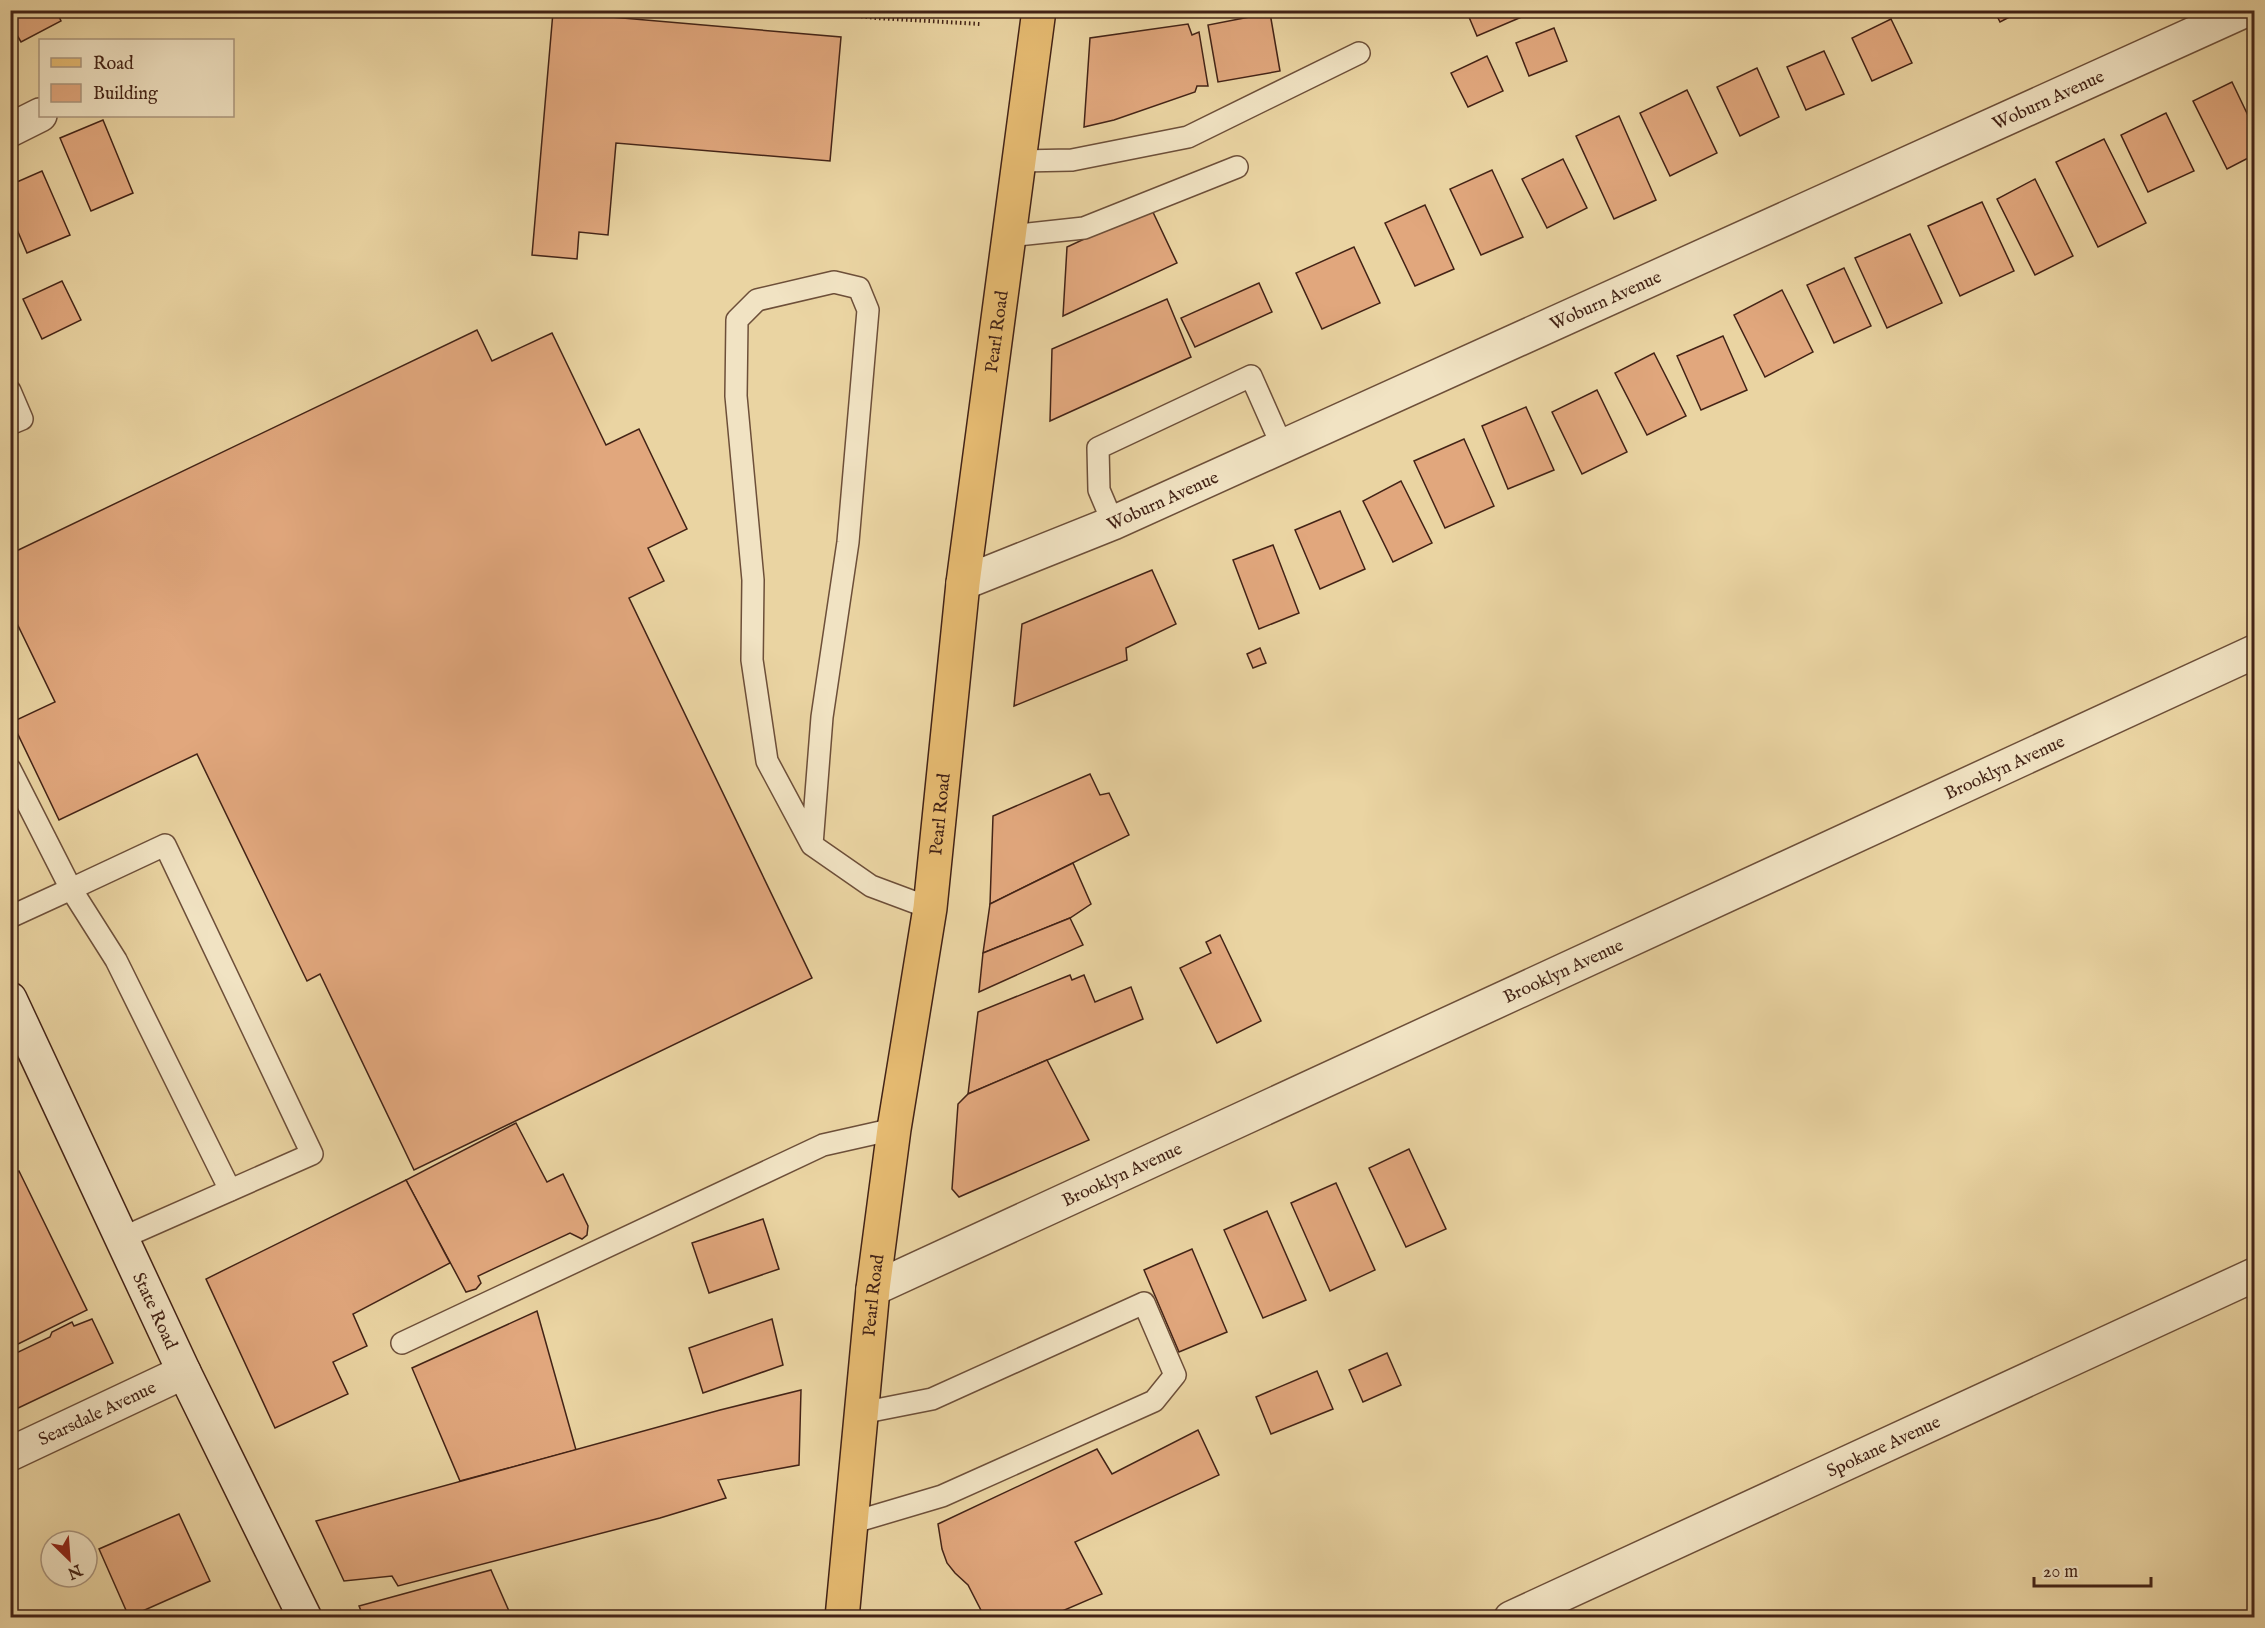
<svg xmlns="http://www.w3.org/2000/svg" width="2265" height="1628" font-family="'IM FELL English',serif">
<rect width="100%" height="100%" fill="#ead4a2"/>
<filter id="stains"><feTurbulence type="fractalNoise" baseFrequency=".00333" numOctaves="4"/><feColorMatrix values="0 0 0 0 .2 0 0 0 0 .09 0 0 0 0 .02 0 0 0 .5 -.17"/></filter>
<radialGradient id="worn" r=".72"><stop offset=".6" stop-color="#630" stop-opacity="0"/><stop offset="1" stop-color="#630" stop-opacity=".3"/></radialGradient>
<g fill="#e1a77d" stroke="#432316" stroke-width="1.5">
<path d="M10,10H56L61,21L21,42L10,23Z"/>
<path d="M1466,10H1530L1531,13L1477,36Z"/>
<path d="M1994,10H2023L2000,22Z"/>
<path d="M553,12L841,37L830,161L616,143L608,235L579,232L577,259L532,255Z"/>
<path d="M1270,13L1280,71L1218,82L1208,25Z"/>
<path d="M1891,19L1912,63L1872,81L1852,38Z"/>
<path d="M1188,24L1192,35L1199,32L1208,86H1197L1195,92L1114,120L1084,127L1090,38Z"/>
<path d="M1554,28L1567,61L1529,76L1516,43Z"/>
<path d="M1824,51L1844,94L1806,110L1787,67Z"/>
<path d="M1487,56L1503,91L1468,107L1451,73Z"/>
<path d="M1757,68L1779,117L1740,136L1717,87Z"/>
<path d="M2232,82L2254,128V155L2227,169L2193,101Z"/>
<path d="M1687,90L1717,153L1670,176L1640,113Z"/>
<path d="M2166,113L2194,171L2148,192L2121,135Z"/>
<path d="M1619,116L1656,200L1614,219L1576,136Z"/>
<path d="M103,120L133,193L91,211L60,138Z"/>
<path d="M2104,139L2146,223L2098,247L2056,162Z"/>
<path d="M1563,159L1587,208L1547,228L1522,179Z"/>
<path d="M1492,170L1523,237L1481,255L1450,189Z"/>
<path d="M42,171L70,235L27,253L10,213V185Z"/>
<path d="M2035,179L2073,256L2035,275L1997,199Z"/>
<path d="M1982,202L2014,271L1960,296L1928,226Z"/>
<path d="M1425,205L1454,269L1415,286L1385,223Z"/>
<path d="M1151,208L1177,263L1063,316L1067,247Z"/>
<path d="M1910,234L1942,303L1887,328L1855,258Z"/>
<path d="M1354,247L1380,303L1322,329L1296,273Z"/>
<path d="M1844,268L1871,326L1834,343L1807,285Z"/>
<path d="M62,281L81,320L42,339L23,299Z"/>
<path d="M1259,283L1272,312L1195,347L1181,318Z"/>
<path d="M1782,290L1813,352L1765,377L1734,315Z"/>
<path d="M1167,299L1191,357L1050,421L1052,349Z"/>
<path d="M477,330L492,361L552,333L606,445L639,429L687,529L648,548L664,581L629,598L812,978L414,1170L320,974L307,981L197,754L59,820L12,722L55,702L10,609V554Z"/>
<path d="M1723,336L1747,390L1701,410L1677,356Z"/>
<path d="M1654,353L1686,416L1647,435L1615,373Z"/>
<path d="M1597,390L1627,452L1582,474L1552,412Z"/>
<path d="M1526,407L1554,470L1508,489L1482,426Z"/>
<path d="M1464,439L1494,506L1445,528L1414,461Z"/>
<path d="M1401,481L1432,543L1393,562L1363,501Z"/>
<path d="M1340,511L1365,569L1320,589L1295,530Z"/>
<path d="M1273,545L1299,613L1259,629L1233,560Z"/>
<path d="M1152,570L1176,624L1126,648L1127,660L1014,706L1022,624Z"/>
<path d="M1260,648L1266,663L1253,668L1247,654Z"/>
<path d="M1090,774L1100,795L1109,793L1129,835L990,904L993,816Z"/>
<path d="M1073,863L1091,904L1070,918L983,953L990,904Z"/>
<path d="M1070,918L1083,945L979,992L983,953Z"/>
<path d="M1220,935L1261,1021L1217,1043L1180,968L1211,953L1206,942Z"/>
<path d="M1070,975L1072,980L1084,975L1095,1002L1131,987L1143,1019L968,1094L978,1012Z"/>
<path d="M1047,1060L1089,1140L959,1197L952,1189L958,1104L968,1094Z"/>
<path d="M516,1123L547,1182L563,1174L588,1226L587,1235L582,1239L570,1233L478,1276L481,1283L476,1289L466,1292L406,1180Z"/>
<path d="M1409,1149L1446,1229L1406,1247L1369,1168Z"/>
<path d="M19,1171L87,1310L10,1348V1176Z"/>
<path d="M406,1180L450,1263L353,1314L367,1346L333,1362L348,1394L275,1428L206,1279Z"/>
<path d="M1336,1183L1375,1270L1330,1291L1291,1203Z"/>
<path d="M1267,1211L1306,1300L1263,1318L1224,1230Z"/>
<path d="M763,1219L779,1269L709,1293L692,1243Z"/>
<path d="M1192,1249L1227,1332L1179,1352L1144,1270Z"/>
<path d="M537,1311L576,1450L460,1481L412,1368Z"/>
<path d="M92,1319L113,1363L14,1410L10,1404V1363L17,1361L14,1354L50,1337L52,1332L72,1322L74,1326Z"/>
<path d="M772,1319L783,1365L703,1393L689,1348Z"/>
<path d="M1387,1353L1401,1385L1363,1402L1349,1370Z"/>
<path d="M1317,1371L1333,1409L1271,1434L1256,1397Z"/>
<path d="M801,1390L799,1465L718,1480L726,1498L660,1518L398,1586L392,1576L344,1581L316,1521L720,1410Z"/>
<path d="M1198,1430L1219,1475L1075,1542L1102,1594L1046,1618H985L968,1585L955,1573L947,1563L942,1549L938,1524L1097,1449L1112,1474Z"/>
<path d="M179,1514L210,1581L129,1617L99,1549Z"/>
<path d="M491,1570L512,1618H364L359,1606Z"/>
</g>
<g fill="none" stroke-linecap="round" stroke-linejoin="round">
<defs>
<g id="lane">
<path d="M1020,161L1072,160L1188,137L1359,53"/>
<path d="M1009,236L1084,228L1237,167"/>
<path d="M10,391L22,419L10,424"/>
<path d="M1113,523L1099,490L1098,448L1251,376L1282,446"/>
<path d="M10,769L71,889L165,845L312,1154L122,1238"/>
<path d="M812,845L822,717L848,542L868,310L859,288L834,282L757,300L737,320L736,396L753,580L752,660L767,761L812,845L871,886L930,908"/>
<path d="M10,917L71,889L116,960L230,1190"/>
<path d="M402,1343L823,1145L894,1129"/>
<path d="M851,1523L942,1496L1154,1401L1175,1375L1144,1303L932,1399L861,1413"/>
</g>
<g id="street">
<path d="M10,130L40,115"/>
<path id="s1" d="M963,583L1113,523L2246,10"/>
<path id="s2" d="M873,1289L2254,652"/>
<path id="s3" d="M10,1454L184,1372"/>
<path id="s4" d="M1511,1618L2254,1275"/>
</g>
<g id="secondary">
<path id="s5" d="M10,999L184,1372L305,1618"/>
</g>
<g id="primary">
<path id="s6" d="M842,1618L873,1289L894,1129L930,908L963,583L1039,10"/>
</g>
</defs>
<use href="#lane" stroke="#6d4f39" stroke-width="24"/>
<use href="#street" stroke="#6d4f39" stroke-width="36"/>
<use href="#secondary" stroke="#432316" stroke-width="36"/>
<use href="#primary" stroke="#432316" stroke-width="36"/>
<path stroke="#432316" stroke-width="4" stroke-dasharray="1.5 3" stroke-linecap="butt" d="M803,10L876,18L980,24"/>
<use href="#lane" stroke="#f1e3c3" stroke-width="21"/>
<use href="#street" stroke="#f1e3c3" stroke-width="33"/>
<use href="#secondary" stroke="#f1e3c3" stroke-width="33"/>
<use href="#primary" stroke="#e5ba71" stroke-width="33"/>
</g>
<g text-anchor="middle" stroke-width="4.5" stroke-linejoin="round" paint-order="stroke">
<g font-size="18" fill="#432316" stroke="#f1e3c3">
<text dy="6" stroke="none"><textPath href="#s1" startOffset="1188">Woburn Avenue</textPath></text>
<text dy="6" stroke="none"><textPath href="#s1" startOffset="702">Woburn Avenue</textPath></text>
<text dy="6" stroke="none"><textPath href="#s6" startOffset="1296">Pearl Road</textPath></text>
<text dy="6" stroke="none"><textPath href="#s1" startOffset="216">Woburn Avenue</textPath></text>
<text dy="6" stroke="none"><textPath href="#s2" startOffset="1246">Brooklyn Avenue</textPath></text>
<text dy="6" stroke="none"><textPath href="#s6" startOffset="810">Pearl Road</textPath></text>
<text dy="6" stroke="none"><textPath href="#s2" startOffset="760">Brooklyn Avenue</textPath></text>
<text dy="6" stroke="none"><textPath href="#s2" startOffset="274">Brooklyn Avenue</textPath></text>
<text dy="6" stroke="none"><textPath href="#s6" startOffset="324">Pearl Road</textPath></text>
<text dy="6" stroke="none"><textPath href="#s5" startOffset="344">State Road</textPath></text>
<text dy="6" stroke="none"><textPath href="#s3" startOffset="96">Searsdale Avenue</textPath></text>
<text dy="6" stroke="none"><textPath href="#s4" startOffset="410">Spokane Avenue</textPath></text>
</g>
</g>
<rect width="2265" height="1628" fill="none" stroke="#ead4a2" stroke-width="36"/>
<rect x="12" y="12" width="2241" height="1604" fill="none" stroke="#432316" stroke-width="3"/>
<rect x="18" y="18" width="2229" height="1592" fill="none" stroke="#432316" stroke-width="1.5"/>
<rect x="39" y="39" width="195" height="78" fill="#f1e3c3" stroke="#ab967e" stroke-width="1.5"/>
<rect x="51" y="58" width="30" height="9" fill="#e5ba71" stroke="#ab967e" stroke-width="1.5"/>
<text x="93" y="69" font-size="18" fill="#432316">Road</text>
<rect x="51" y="84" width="30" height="18" fill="#e1a77d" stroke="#ab967e" stroke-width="1.5"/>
<text x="93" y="99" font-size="18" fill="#432316">Building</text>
<g transform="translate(69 1559) rotate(155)"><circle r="28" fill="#f1e3c3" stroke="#ab967e" stroke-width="1.5"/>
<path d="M0-4.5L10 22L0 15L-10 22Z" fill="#8f2418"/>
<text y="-9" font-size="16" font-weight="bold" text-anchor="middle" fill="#432316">N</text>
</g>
<path d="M2034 1577v9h117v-9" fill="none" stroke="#432316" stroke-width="3"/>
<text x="2043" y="1577" font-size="18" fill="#432316" stroke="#f1e3c3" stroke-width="4.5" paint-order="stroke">20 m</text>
<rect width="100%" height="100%" filter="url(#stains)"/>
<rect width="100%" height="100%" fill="url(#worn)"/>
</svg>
